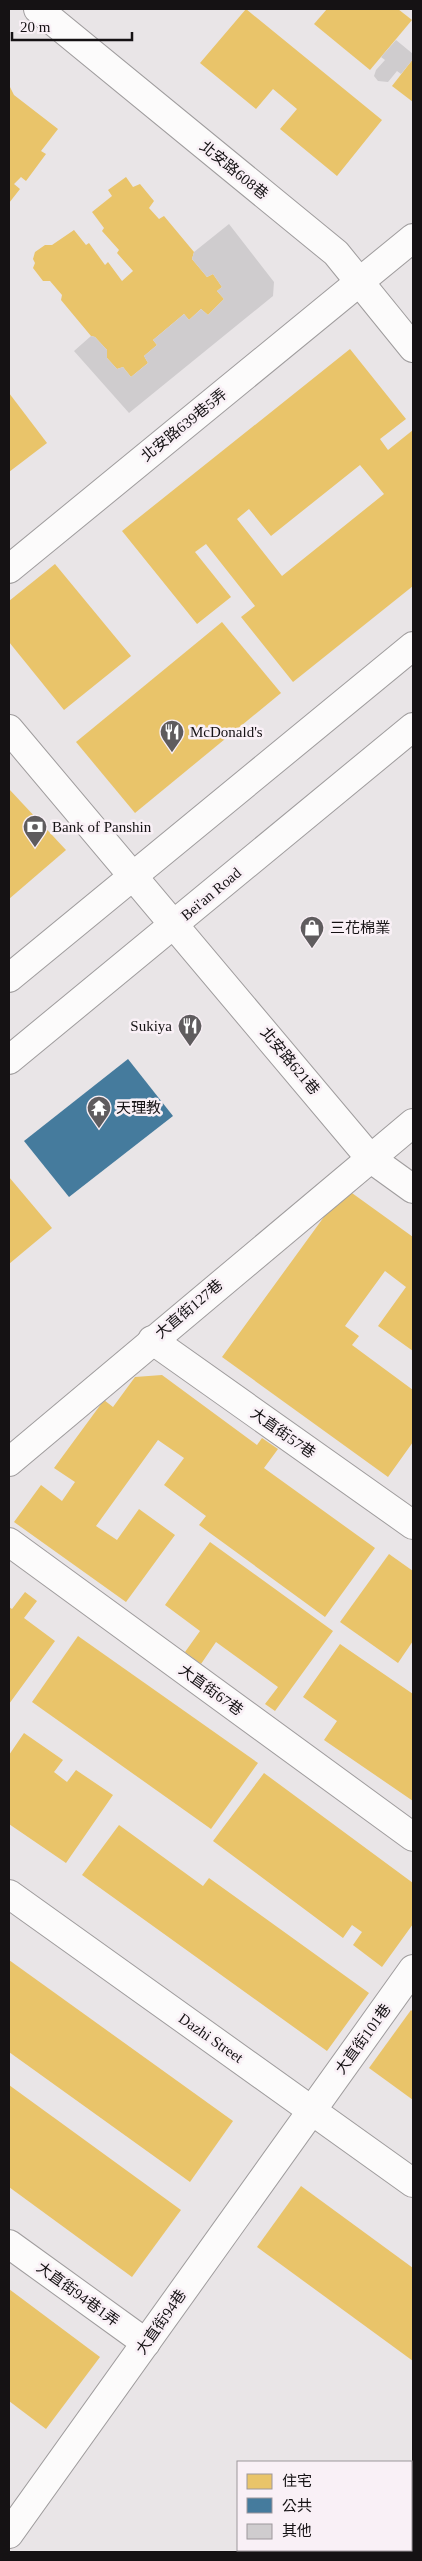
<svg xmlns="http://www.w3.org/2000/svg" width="422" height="2561" font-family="'Times New Roman','Noto Sans TC',serif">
<rect width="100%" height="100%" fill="#e9e5e7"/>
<g fill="#e9c46a" fill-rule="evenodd">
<path d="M246,9L382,120L337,176L280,129L297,109L273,89L256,109L200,63Z"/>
<path d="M327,9H398L412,20L370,70L314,24Z"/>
<path d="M413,59V102L392,86Z"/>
<path d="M9,85L14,95L58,129L41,151L46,154L26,181L21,177L14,184L20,189L9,203Z"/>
<path d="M126,177L133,187L140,184L154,201L149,208L159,219L164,216L194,252L192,259L207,277L213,274L222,287L217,291L224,299L208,315L201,309L189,320L184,314L153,340L157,345L144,356L148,363L131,377L123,367L117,369L107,358V350L95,337L91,336L61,300L62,295L50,281H43L33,268L35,263L33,259L35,252L45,245H52L74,230L86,245L89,243L105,265L108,262L122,281L133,271L117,253L119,250L102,231L104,228L92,212L112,196L108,190Z"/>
<path d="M350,349L406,419L380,439L388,450L413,430V586L293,682L241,617L255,606L206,544L195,552L231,597L197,624L122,531ZM360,465L384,494L282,576L237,519L249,509L271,536Z"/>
<path d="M9,393L47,443L9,472Z"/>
<path d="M55,564L131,656L64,710L9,642V601Z"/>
<path d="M222,622L281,693L135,813L76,742Z"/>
<path d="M9,789L66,850L9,899Z"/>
<path d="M9,1177L52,1228L9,1264Z"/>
<path d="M345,1188L413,1237V1351L378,1326L406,1287L385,1271L345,1326L359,1336L352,1345L413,1390V1442L388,1477L222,1357Z"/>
<path d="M162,1375L257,1445L262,1438L278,1449L264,1468L375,1548L325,1617L199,1525L206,1516L164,1485L184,1458L158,1440L96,1526L117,1540L139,1509L175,1535L126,1602L14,1522L41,1485L62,1501L75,1482L54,1468L104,1400L113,1407L135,1377Z"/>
<path d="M210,1542L333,1631L275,1711L265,1704L278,1687L216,1642L201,1664L185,1652L200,1631L165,1605Z"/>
<path d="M389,1554L413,1571V1641L398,1663L340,1622Z"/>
<path d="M25,1592L37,1601L24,1618L55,1641L9,1704V1607L12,1609Z"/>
<path d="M78,1636L258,1763L211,1829L32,1702Z"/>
<path d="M340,1644L413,1694V1801L324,1740L337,1721L303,1697Z"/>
<path d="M24,1733L63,1760L54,1772L67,1782L76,1770L113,1795L66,1863L9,1824V1755Z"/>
<path d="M264,1773L413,1883V1924L382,1967L353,1945L362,1932L352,1925L343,1938L213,1841Z"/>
<path d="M119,1825L203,1886L209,1878L369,1993L327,2051L82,1875Z"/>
<path d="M9,1960L233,2121L190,2182L9,2052Z"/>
<path d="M411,2010L413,2012V2100L369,2068Z"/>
<path d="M9,2085L181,2210L132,2277L9,2187Z"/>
<path d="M301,2186L413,2268V2361L257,2247Z"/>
<path d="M9,2289L100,2357L46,2429L9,2401Z"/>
</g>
<path fill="#457b9d" d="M128,1059L173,1116L69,1197L24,1141Z"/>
<g fill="#cfccce">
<path d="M396,40L413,54V59L401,74L397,71L388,82L378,81L374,76L376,70L385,60L381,57Z"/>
<path d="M229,224L274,282L273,296L129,413L74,351L91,336L95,337L107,350V358L117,369L123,367L131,377L148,363L144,356L157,345L153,340L184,314L189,320L201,309L208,315L224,299L217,291L222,287L213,274L207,277L192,259L194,252Z"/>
</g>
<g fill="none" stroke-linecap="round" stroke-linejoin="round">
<defs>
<g id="minor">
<path d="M38,9L336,253L413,348"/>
<path d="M9,569L413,238"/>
<path d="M9,729L370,1158L413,1189"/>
<path d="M152,1340L413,1525"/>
<path d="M9,1462L413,1123"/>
<path d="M9,1542L413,1837"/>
<path d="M9,1894L413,2183"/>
<path d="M9,2244L146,2343"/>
<path d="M9,2534L413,1969"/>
</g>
<g id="secondary">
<path d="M9,978L413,646"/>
<path d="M9,1060L413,727"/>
</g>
</defs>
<use href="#minor" stroke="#9f9c9d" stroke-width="30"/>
<use href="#secondary" stroke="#9f9c9d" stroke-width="30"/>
<use href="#minor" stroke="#fcfbfb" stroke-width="28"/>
<use href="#secondary" stroke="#fcfbfb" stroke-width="28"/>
</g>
<defs>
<symbol id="restaurant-pin" viewBox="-11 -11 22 30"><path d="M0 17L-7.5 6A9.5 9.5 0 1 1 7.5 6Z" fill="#5f5c5e" stroke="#f9f0f6"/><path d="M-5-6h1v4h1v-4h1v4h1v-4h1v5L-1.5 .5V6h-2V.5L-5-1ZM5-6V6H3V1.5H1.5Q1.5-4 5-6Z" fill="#fff"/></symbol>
<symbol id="bank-pin" viewBox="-11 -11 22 30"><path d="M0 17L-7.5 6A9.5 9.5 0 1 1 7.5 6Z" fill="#5f5c5e" stroke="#f9f0f6"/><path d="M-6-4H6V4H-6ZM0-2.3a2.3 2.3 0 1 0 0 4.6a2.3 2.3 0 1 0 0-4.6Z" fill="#fff"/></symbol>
<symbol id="shop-pin" viewBox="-11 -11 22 30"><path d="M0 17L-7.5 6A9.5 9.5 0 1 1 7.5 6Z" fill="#5f5c5e" stroke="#f9f0f6"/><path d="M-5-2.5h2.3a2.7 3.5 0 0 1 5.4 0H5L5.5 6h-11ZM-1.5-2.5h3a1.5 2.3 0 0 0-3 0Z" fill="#fff"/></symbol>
<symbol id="temple-pin" viewBox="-11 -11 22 30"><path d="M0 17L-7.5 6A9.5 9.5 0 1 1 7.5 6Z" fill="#5f5c5e" stroke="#f9f0f6"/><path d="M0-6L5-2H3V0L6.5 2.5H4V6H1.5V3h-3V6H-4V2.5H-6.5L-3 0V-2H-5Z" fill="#fff"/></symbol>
</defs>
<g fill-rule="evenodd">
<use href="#restaurant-pin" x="158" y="718" width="28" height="38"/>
<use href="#bank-pin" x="21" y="813" width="28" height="38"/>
<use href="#shop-pin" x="298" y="914" width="28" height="38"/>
<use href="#restaurant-pin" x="176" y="1012" width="28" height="38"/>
<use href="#temple-pin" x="85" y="1094" width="28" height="38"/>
</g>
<g text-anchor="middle" stroke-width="5" stroke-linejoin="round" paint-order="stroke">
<g font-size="15" fill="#151214" stroke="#f9f0f6">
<text transform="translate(234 170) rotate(39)" y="5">北安路608巷</text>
<text transform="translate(184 425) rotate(-39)" y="5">北安路639巷5弄</text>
<text transform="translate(211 894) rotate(-40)" y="5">Bei'an Road</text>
<text transform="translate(290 1061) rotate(50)" y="5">北安路621巷</text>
<text transform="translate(189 1309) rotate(-40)" y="5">大直街127巷</text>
<text transform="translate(283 1433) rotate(35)" y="5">大直街57巷</text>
<text transform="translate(211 1690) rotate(36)" y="5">大直街67巷</text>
<text transform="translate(211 2038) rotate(35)" y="5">Dazhi Street</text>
<text transform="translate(363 2039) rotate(-54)" y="5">大直街101巷</text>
<text transform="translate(78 2294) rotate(36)" y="5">大直街94巷1弄</text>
<text transform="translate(161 2322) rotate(-55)" y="5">大直街94巷</text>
</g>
<g font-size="15" fill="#151214" stroke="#f9f0f6" text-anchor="start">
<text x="190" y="737">McDonald's</text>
<text x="52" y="832">Bank of Panshin</text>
<text x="330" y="933">三花棉業</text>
<text x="172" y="1031" text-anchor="end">Sukiya</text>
<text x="116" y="1113">天理教</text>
</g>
</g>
<rect width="422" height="2561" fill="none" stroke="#151214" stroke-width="20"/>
<rect x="237" y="2461" width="175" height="90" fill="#f9f0f6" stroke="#9e979c"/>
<rect x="247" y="2474" width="25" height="15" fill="#e9c46a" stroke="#9e979c"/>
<text x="282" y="2486" font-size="15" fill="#151214">住宅</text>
<rect x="247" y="2498" width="25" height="15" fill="#457b9d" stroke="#9e979c"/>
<text x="282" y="2511" font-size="15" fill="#151214">公共</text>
<rect x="247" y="2524" width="25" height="15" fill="#cfccce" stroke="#9e979c"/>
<text x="282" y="2536" font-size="15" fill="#151214">其他</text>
<path d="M12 32v8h120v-8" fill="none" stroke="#151214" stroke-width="2.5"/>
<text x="20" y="32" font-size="15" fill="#151214" stroke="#f9f0f6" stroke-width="4" paint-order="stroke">20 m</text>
</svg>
